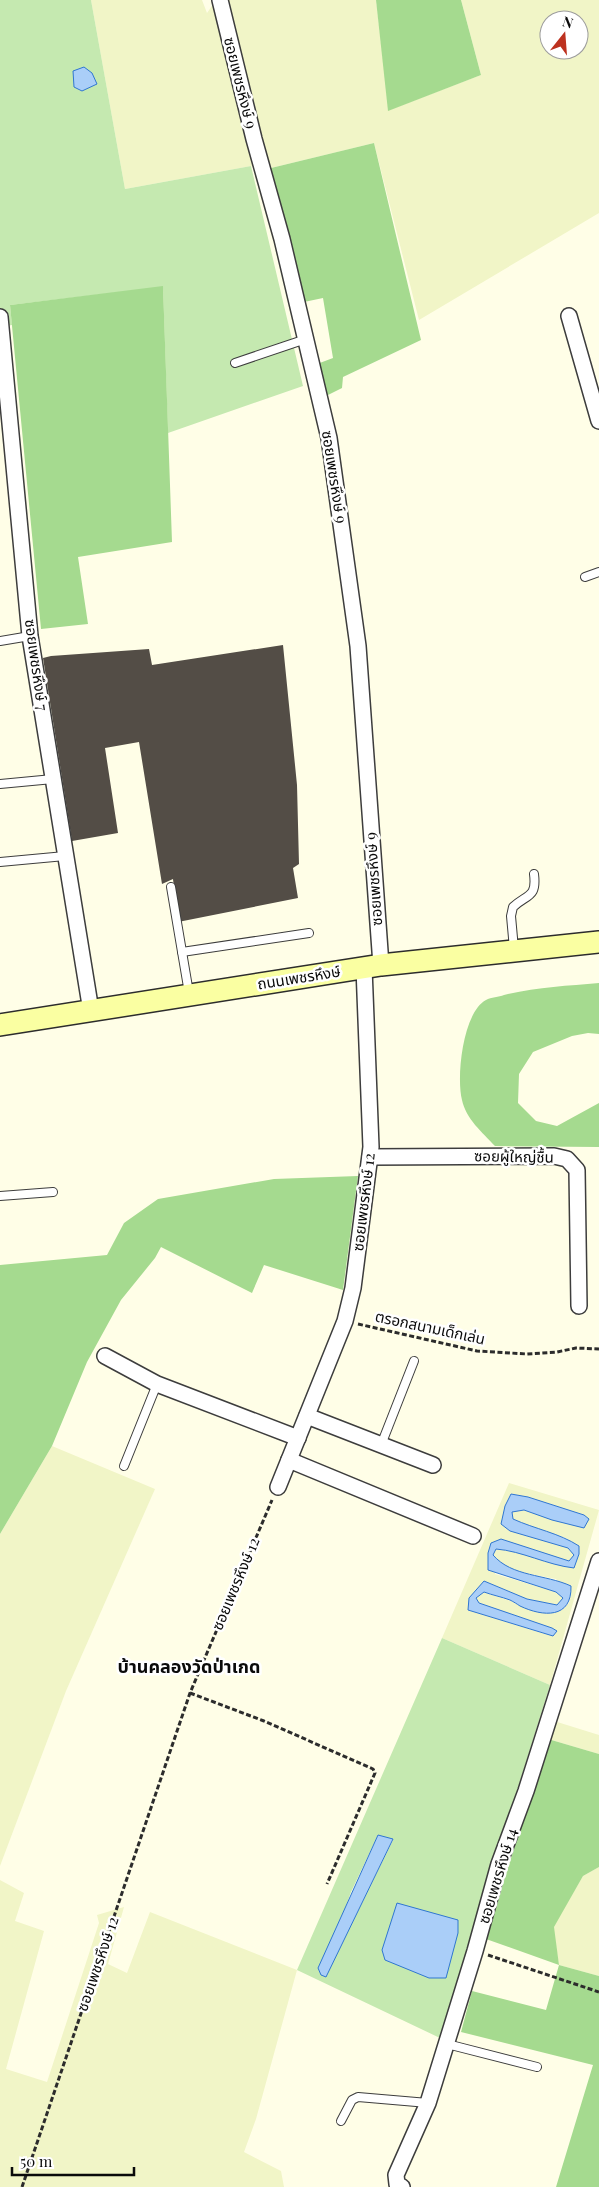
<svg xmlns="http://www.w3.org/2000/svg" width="599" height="2187" font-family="'Playfair Display','Noto Sans Thai',serif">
<rect width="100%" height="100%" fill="#fffee7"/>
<g fill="#f1f5c7" fill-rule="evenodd">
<path d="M91,0H202L207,13L216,0H376L389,110L481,75L461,0H599V213L419,320L374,143L267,169L251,166L125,189ZM549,20H579V50H549Z"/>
<path d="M52,1446L155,1489L66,1691L0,1866V1534Z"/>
<path d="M509,1483L599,1510L550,1685L442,1638ZM511,1494L528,1497L584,1515L589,1519L532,1513L524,1510L512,1511V1519L531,1528L566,1538L579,1554L574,1568L511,1550L495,1549L493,1555L502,1565L520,1572L556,1579L571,1595L569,1603L562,1610L520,1606L511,1601L483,1592L476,1598L479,1603L552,1628L545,1634L468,1610L484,1581L527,1599L557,1605L564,1598L556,1592L495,1574L491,1543L569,1561L574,1555L568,1548L510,1531Z"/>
<path d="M554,1721L599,1735V1754L548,1739Z"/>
<path d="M599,1867V1976L559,1965L553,1927L583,1876Z"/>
<path d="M0,1880L24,1893L15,1921L44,1931L6,2069L47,2082L99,1923L97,1915L124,1907L108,1964L127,1973L150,1912L297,1970L256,2119L244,2152L281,2171L284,2187H0Z"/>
</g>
<g fill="#c5e9b0" fill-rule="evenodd">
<path d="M0,0H91L125,189L251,166L303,386L168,433L163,287L10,305L12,325L0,327Z"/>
<path d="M442,1638L550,1685L440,2038L297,1970ZM378,1835L393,1840L326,1976L321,1975L351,1892Z"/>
</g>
<g fill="#a5da8f">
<path d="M376,0H461L481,75L388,111Z"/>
<path d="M374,143L421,340L343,377L342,388L324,397L317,364L333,358L323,298L304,302L267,169Z"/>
<path d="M163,286L172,542L78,557L88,624L41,629L10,305Z"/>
<path d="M599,983V1034L588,1033L572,1036L533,1052L519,1074L518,1103L536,1121L557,1126L599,1103V1147L495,1146C482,1132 466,1119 462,1100C456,1077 463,1012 486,1000C491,997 499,997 504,995C536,987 567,986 599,983Z"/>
<path d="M358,1176L343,1290L264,1265L252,1293L161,1247L155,1258L121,1300L87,1362L52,1446L0,1534V1265L107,1255L124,1223L158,1199L274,1179Z"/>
<path d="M548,1739L599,1754V1867L583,1876L554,1927L559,1965L599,1976V2187H556L593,2065L461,2032L472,1991L546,2010L559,1965L486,1939Z"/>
</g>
<g fill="#aacef8" stroke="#2f76d1">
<path d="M84,67L92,73L97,84L82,91L74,87L73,71Z"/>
<path d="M511,1494L528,1497L584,1515L589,1519L584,1528L552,1520L524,1510L512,1512L513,1519C535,1529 559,1533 579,1546V1554L574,1568C547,1565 522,1551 496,1549L493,1555C512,1577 545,1574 571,1586C572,1619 543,1617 520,1606C517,1604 514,1602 510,1600C502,1597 492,1595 484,1592L476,1598L479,1603L552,1628L557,1631L553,1636L468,1610L469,1598L484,1581L527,1599L557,1605L563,1598L556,1592L488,1570V1553L491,1543L501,1539L569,1561L574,1555L568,1548L510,1531L501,1524L505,1506Z"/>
<path d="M378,1835L393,1839L326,1977L321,1975L318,1968Z"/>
<path d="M397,1903L458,1920V1933L446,1978H429L385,1960L382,1950Z"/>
</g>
<path fill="#534d46" d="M283,645L297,785L299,864L293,868L298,898L178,922L173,879L162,884L139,742L105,748L118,833L72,841L43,658L51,656L149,649L152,665Z"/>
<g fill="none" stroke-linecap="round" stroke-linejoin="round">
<defs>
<g id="lane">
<path d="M235,363L306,339"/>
<path d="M585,577L599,572"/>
<path d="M0,641L30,636"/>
<path d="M0,784L53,779"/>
<path d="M0,862L65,856"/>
<path d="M171,887L189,993"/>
<path d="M514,949L511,916L513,907C527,894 537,898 534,874"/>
<path d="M182,952L309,933"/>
<path d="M0,1196L53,1192"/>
<path d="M381,1445L414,1361"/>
<path d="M124,1466L157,1384"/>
<path d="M447,2044L537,2067"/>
<path d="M341,2121L352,2100L358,2097L428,2103"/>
</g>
<g id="street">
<path d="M220,0L254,139L282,239L329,438L358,646L381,965"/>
<path d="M569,316L599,421"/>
<path d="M0,317L30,636L91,1011"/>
<path d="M370,1157L554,1156L567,1159L577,1170L579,1306"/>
<path d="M105,1356L157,1384L298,1438"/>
<path d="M307,1416L433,1465"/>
<path d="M289,1460L473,1536"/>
<path d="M278,1487L345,1321L353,1288L371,1147L364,968"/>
<path d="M402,2187L397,2184L396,2175L428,2103L475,1951L499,1864L526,1791L599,1561"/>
</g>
<path id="secondary" d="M0,1025L381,965L599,942"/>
</defs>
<use href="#lane" stroke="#3d3d3d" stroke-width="10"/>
<use href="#street" stroke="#3d3d3d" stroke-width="18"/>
<use href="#secondary" stroke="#2c2c2c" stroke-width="24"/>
<g stroke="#2c2c2c" stroke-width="3" stroke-dasharray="5 2.5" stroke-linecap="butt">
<path d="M358,1324L477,1351L527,1354L557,1352L576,1348L599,1349"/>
<path d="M190,1693L264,1721L373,1769L375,1773L327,1884"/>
<path d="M488,1955L599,1992"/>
<path d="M22,2187L190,1693L272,1500"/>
</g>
<use href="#lane" stroke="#fff" stroke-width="8"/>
<use href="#street" stroke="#fff" stroke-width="15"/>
<use href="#secondary" stroke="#faffa2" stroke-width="21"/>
</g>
<g text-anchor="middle" stroke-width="5" stroke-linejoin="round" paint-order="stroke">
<g font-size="15" fill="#0a0a0a" stroke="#fff">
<text transform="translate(240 83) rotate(76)" y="5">ซอยเพชรหึงษ์ 9</text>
<text transform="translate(334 477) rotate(81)" y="5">ซอยเพชรหึงษ์ 9</text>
<text transform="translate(36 665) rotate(82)" y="5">ซอยเพชรหึงษ์ 7</text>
<text transform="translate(374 879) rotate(-94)" y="5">ซอยเพชรหึงษ์ 9</text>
<text transform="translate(299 978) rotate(-9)" y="5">ถนนเพชรหึงษ์</text>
<text transform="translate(514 1157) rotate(1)" y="5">ซอยผู้ใหญ่ชื้น</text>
<text transform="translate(364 1202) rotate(-83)" y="5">ซอยเพชรหึงษ์ 12</text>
<text transform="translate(430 1328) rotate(12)" y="5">ตรอกสนามเด็กเล่น</text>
<text transform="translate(236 1584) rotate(-67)" y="5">ซอยเพชรหึงษ์ 12</text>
<text transform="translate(498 1876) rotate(-73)" y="5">ซอยเพชรหึงษ์ 14</text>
<text transform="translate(98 1964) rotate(-71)" y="5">ซอยเพชรหึงษ์ 12</text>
</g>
<g font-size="18" font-weight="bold" fill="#0a0a0a" stroke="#fff">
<text x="189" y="1673">บ้านคลองวัดป่าเกด</text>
</g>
</g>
<g transform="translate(564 35) rotate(17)"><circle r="24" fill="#ffffff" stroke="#9d9d9d"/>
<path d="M0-4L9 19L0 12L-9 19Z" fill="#bd311f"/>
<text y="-8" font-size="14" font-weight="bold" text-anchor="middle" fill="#0a0a0a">N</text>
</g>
<path d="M12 2167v8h122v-8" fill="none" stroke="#0a0a0a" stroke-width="2.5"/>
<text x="20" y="2167" font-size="15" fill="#0a0a0a" stroke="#ffffff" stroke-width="4" paint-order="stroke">50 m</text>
</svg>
